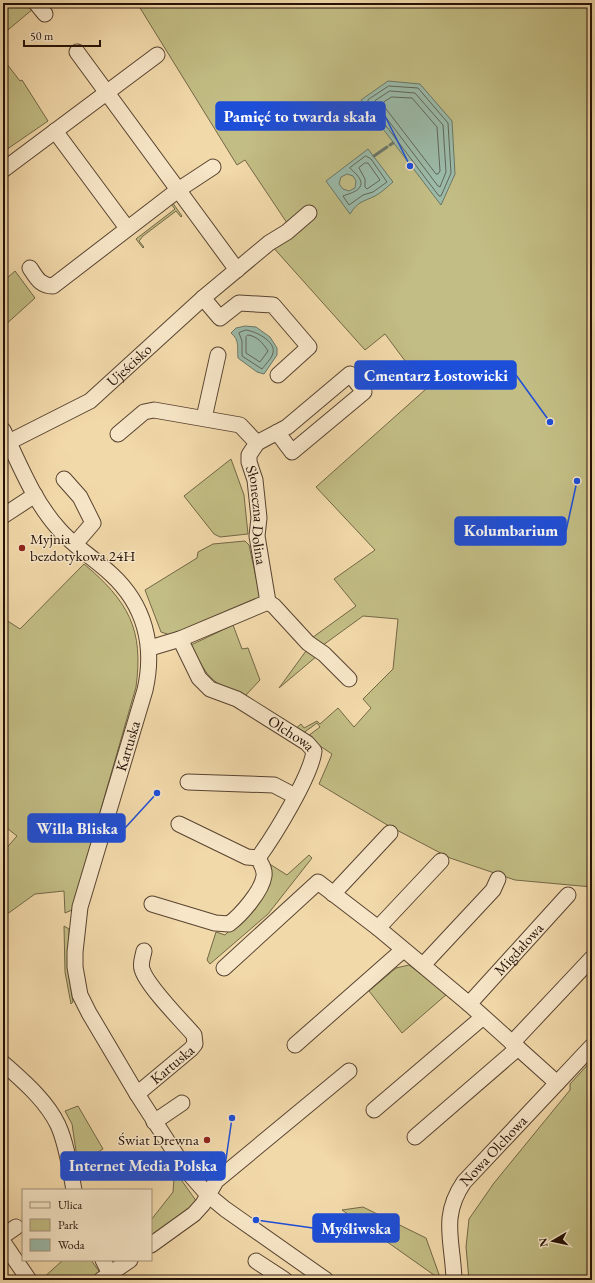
<svg xmlns="http://www.w3.org/2000/svg" width="595" height="1283" font-family="'EB Garamond',serif">
<rect width="100%" height="100%" fill="#f2d9aa"/>
<filter id="stains"><feTurbulence type="fractalNoise" baseFrequency=".005" numOctaves="4"/><feColorMatrix values="0 0 0 0 .2 0 0 0 0 .09 0 0 0 0 .02 0 0 0 .5 -.17"/></filter>
<radialGradient id="worn" r=".72"><stop offset=".6" stop-color="#630" stop-opacity="0"/><stop offset="1" stop-color="#630" stop-opacity=".3"/></radialGradient>
<g fill="#c2bd84" stroke="#736746">
<path d="M3,3H28L33,9L3,34Z"/>
<path d="M137,3H592V887L515,880L450,858L389,826L319,784L332,754L308,738V736L320,727L317,723L302,734L295,729L301,724L304,728L317,721L320,724L338,708L354,727L371,708L363,699L393,669L398,619L363,616L319,648L309,640L356,606L334,579L375,550L316,487L426,389L385,334L365,350L271,245L287,223L245,160L237,165Z"/>
<path d="M3,59L20,81L22,80L48,121L3,152Z"/>
<path d="M172,202L182,216L181,217L176,211L143,236L139,241L144,247L143,248L136,239L175,209L170,203Z"/>
<path d="M15,271L35,298L3,327V276L6,279Z"/>
<path d="M231,459L244,495L248,534L220,537L214,534L184,496Z"/>
<path d="M245,541L249,545L260,596L254,603L173,636L161,632L145,590L197,558L198,552L213,544Z"/>
<path d="M84,564C128,601 144,629 136,687L72,910L65,913L64,891L35,894L3,917V852L17,836L3,825V618L20,629Z"/>
<path d="M233,625L242,649L248,648L260,680L245,696C209,682 208,678 191,645Z"/>
<path d="M306,651L317,656L279,688Z"/>
<path d="M309,855L312,858L268,914L210,964L207,960L216,932L225,935L251,909L268,863L287,875Z"/>
<path d="M64,926L69,929V976L73,1002L71,1004L65,972Z"/>
<path d="M409,965L447,994L402,1033L369,991L396,968Z"/>
<path d="M592,1060V1280H469L466,1247L469,1219L494,1183L570,1090V1084Z"/>
<path d="M78,1106L103,1149L78,1164L72,1124L65,1111Z"/>
<path d="M177,1174L197,1202L151,1237V1220L173,1192L174,1178Z"/>
<path d="M363,1207L426,1238L441,1280L342,1210Z"/>
<path d="M63,1260H91L101,1274L90,1280H41Z"/>
</g>
<g fill="#9bbaa8" stroke="#6b7668" fill-rule="evenodd">
<path d="M388,81L420,84L452,121L455,174L441,205L361,100Z"/>
<path d="M368,149L393,182C387,187 381,193 375,196C363,202 358,201 350,214L326,181ZM347,174L353,176L356,181L355,188L349,191L343,189L339,184L341,177Z"/>
<path d="M245,326L256,327L270,337L277,348V355L264,374L257,372L238,358C237,348 240,340 231,333L236,328Z"/>
</g>
<g fill="none" stroke-linecap="round" stroke-linejoin="round">
<g stroke="#606658" stroke-width="1">
<path d="M389,86L418,88L448,123L451,173L441,196H439L368,102V100Z"/>
<path d="M390,91L415,93L443,125L446,172L440,187L438,186L375,103V101Z"/>
<path d="M392,97L412,98L437,127L440,171L438,174H436L383,105L384,102Z"/>
<path d="M366,156L371,159L387,182L373,192L363,195L349,205L343,196C351,193 369,189 357,175C355,172 352,171 350,168Z"/>
<path d="M365,163H368L380,180L367,189L365,187V179L359,168Z"/>
<path d="M246,330C255,331 276,341 273,353C272,358 265,365 262,369L242,356V341L239,333Z"/>
<path d="M248,335C257,336 263,343 268,351L260,362L246,353V337Z"/>
</g>
<g stroke="#6b7668" stroke-width="3">
<path d="M390,145L393,143"/>
<path d="M374,156L387,147"/>
</g>
<defs>
<g id="minor">
<path d="M36,3L45,14"/>
<path d="M77,52L237,270"/>
<path d="M55,131L127,228"/>
<path d="M3,170L157,55"/>
<path d="M30,268C36,277 40,286 53,286L178,190L213,167"/>
<path d="M203,298L220,318L239,303L273,305L309,347L278,375"/>
<path d="M204,418L218,355"/>
<path d="M3,430C19,463 33,500 58,528C73,546 94,558 111,574C145,605 155,646 145,690L80,907L75,952V967L80,995L89,1013L137,1094L186,1170L208,1195L225,1209L326,1280"/>
<path id="s1" d="M118,434L144,412L154,410L240,425L257,443L249,455V462L255,480L259,518L257,536L268,602L180,639L150,648"/>
<path id="s2" d="M9,442L90,401L203,298L269,243L287,232L309,213"/>
<path d="M257,443L287,427L350,374L364,392L292,452L277,432"/>
<path d="M64,479L80,497L93,523L75,544"/>
<path d="M3,516L35,495"/>
<path d="M268,602L274,606L308,643L324,654L349,679"/>
<path id="s3" d="M180,639L199,678L210,689L237,699L307,743L314,751C311,776 274,836 258,858"/>
<path d="M188,782L274,785L295,796"/>
<path d="M333,894L390,833"/>
<path d="M152,904L215,923L229,924C241,915 262,891 264,876C265,869 261,864 258,858L247,857L179,824"/>
<path d="M378,928L441,861"/>
<path d="M423,965L493,890L498,879"/>
<path d="M224,968L318,882L378,928L469,1004L557,1083"/>
<path id="s4" d="M469,1004L568,895"/>
<path d="M512,1043L592,958"/>
<path d="M295,1045L403,950"/>
<path d="M3,1063C23,1081 46,1100 58,1125C67,1145 70,1169 74,1190"/>
<path id="s5" d="M137,1094L191,1049L195,1044L194,1035C182,1021 146,985 142,969C140,963 143,957 144,951"/>
<path d="M374,1110L483,1017"/>
<path d="M154,1122L182,1103"/>
<path d="M415,1137L518,1048"/>
<path d="M3,1236L16,1227"/>
<path d="M3,1242L29,1280"/>
<path d="M151,1245L194,1214L203,1204L216,1181L349,1071"/>
<path d="M103,1260L110,1274"/>
<path d="M256,1261L285,1280"/>
<path d="M101,1280L130,1260"/>
<path id="s6" d="M454,1280C453,1241 440,1217 464,1182L592,1046"/>
</g>
</defs>
<use href="#minor" stroke="#584330" stroke-width="17"/>
<use href="#minor" stroke="#f7e6c8" stroke-width="15"/>
</g>
<g fill="#8f2418" stroke="#f7e6c8" stroke-width="1.5">
<circle cx="22" cy="548" r="4"/>
<circle cx="207" cy="1140" r="4"/>
</g>
<g text-anchor="middle" stroke-width="3" stroke-linejoin="round" paint-order="stroke">
<g font-size="15" fill="#241107" stroke="#f7e6c8">
<text dy="5" stroke="none"><textPath href="#s2" startOffset="144">Ujeścisko</textPath></text>
<text dy="5" stroke="none"><textPath href="#s1" startOffset="232">Słoneczna Dolina</textPath></text>
<text dy="5" stroke="none"><textPath href="#s3" startOffset="152">Olchowa</textPath></text>
<text transform="translate(128 746) rotate(-73)" y="5">Kartuska</text>
<text dy="5" stroke="none"><textPath href="#s4" startOffset="74">Migdałowa</textPath></text>
<text dy="5" stroke="none"><textPath href="#s5" startOffset="46">Kartuska</textPath></text>
<text dy="5" stroke="none"><textPath href="#s6" startOffset="144">Nowa Olchowa</textPath></text>
</g>
<g font-size="15" fill="#241107" stroke="#f7e6c8" text-anchor="start">
<text x="30" y="544">Myjnia<tspan x="30" dy="17">bezdotykowa 24H</tspan></text>
<text x="199" y="1145" text-anchor="end">Świat Drewna</text>
</g>
</g>
<path fill="none" stroke="#1d4ed8" stroke-width="1.5" d="M410 166L385 116M550 422L516 375M577 481L566 531M157 793L125 828M232 1118L225 1166M256 1220L313 1228"/>
<g fill="#1d4ed8" stroke="#f7e6c8" stroke-width="1.5">
<circle cx="410" cy="166" r="4"/>
<circle cx="550" cy="422" r="4"/>
<circle cx="577" cy="481" r="4"/>
<circle cx="157" cy="793" r="4"/>
<circle cx="232" cy="1118" r="4"/>
<circle cx="256" cy="1220" r="4"/>
</g>
<g fill="#1d4ed8" stroke="#1d4ed8" stroke-width="1.5">
<rect x="216" y="102" width="169" height="28" rx="4"/>
<rect x="355" y="361" width="161" height="28" rx="4"/>
<rect x="455" y="517" width="111" height="28" rx="4"/>
<rect x="28" y="814" width="97" height="28" rx="4"/>
<rect x="61" y="1152" width="164" height="28" rx="4"/>
<rect x="313" y="1214" width="86" height="28" rx="4"/>
</g>
<g font-size="16" text-anchor="middle" font-weight="bold" fill="#fff">
<text x="300" y="122">Pamięć to twarda skała</text>
<text x="436" y="381">Cmentarz Łostowicki</text>
<text x="511" y="536">Kolumbarium</text>
<text x="77" y="834">Willa Bliska</text>
<text x="143" y="1171">Internet Media Polska</text>
<text x="356" y="1234">Myśliwska</text>
</g>
<rect width="595" height="1283" fill="none" stroke="#f2d9aa" stroke-width="16"/>
<rect x="4" y="4" width="587" height="1275" fill="none" stroke="#241107" stroke-width="2"/>
<rect x="8" y="8" width="579" height="1267" fill="none" stroke="#241107"/>
<rect x="22" y="1189" width="130" height="72" fill="#f7e6c8" stroke="#a3917b"/>
<rect x="30" y="1202" width="20" height="6" fill="#f7e6c8" stroke="#a3917b"/>
<text x="58" y="1209" font-size="12" fill="#241107">Ulica</text>
<rect x="30" y="1219" width="20" height="12" fill="#c2bd84" stroke="#a3917b"/>
<text x="58" y="1229" font-size="12" fill="#241107">Park</text>
<rect x="30" y="1239" width="20" height="12" fill="#9bbaa8" stroke="#a3917b"/>
<text x="58" y="1249" font-size="12" fill="#241107">Woda</text>
<g transform="translate(553 1241) rotate(261)" stroke="#f7e6c8" stroke-width="3" paint-order="stroke">
<path d="M0-3L7 15L0 10L-7 15Z" fill="#241107"/>
<text y="-6" font-size="11" font-weight="bold" text-anchor="middle" fill="#241107">N</text>
</g>
<path d="M24 40v6h76v-6" fill="none" stroke="#241107" stroke-width="2"/>
<text x="30" y="40" font-size="12" fill="#241107" stroke="#f7e6c8" stroke-width="3" paint-order="stroke">50 m</text>
<rect width="100%" height="100%" filter="url(#stains)"/>
<rect width="100%" height="100%" fill="url(#worn)"/>
</svg>
